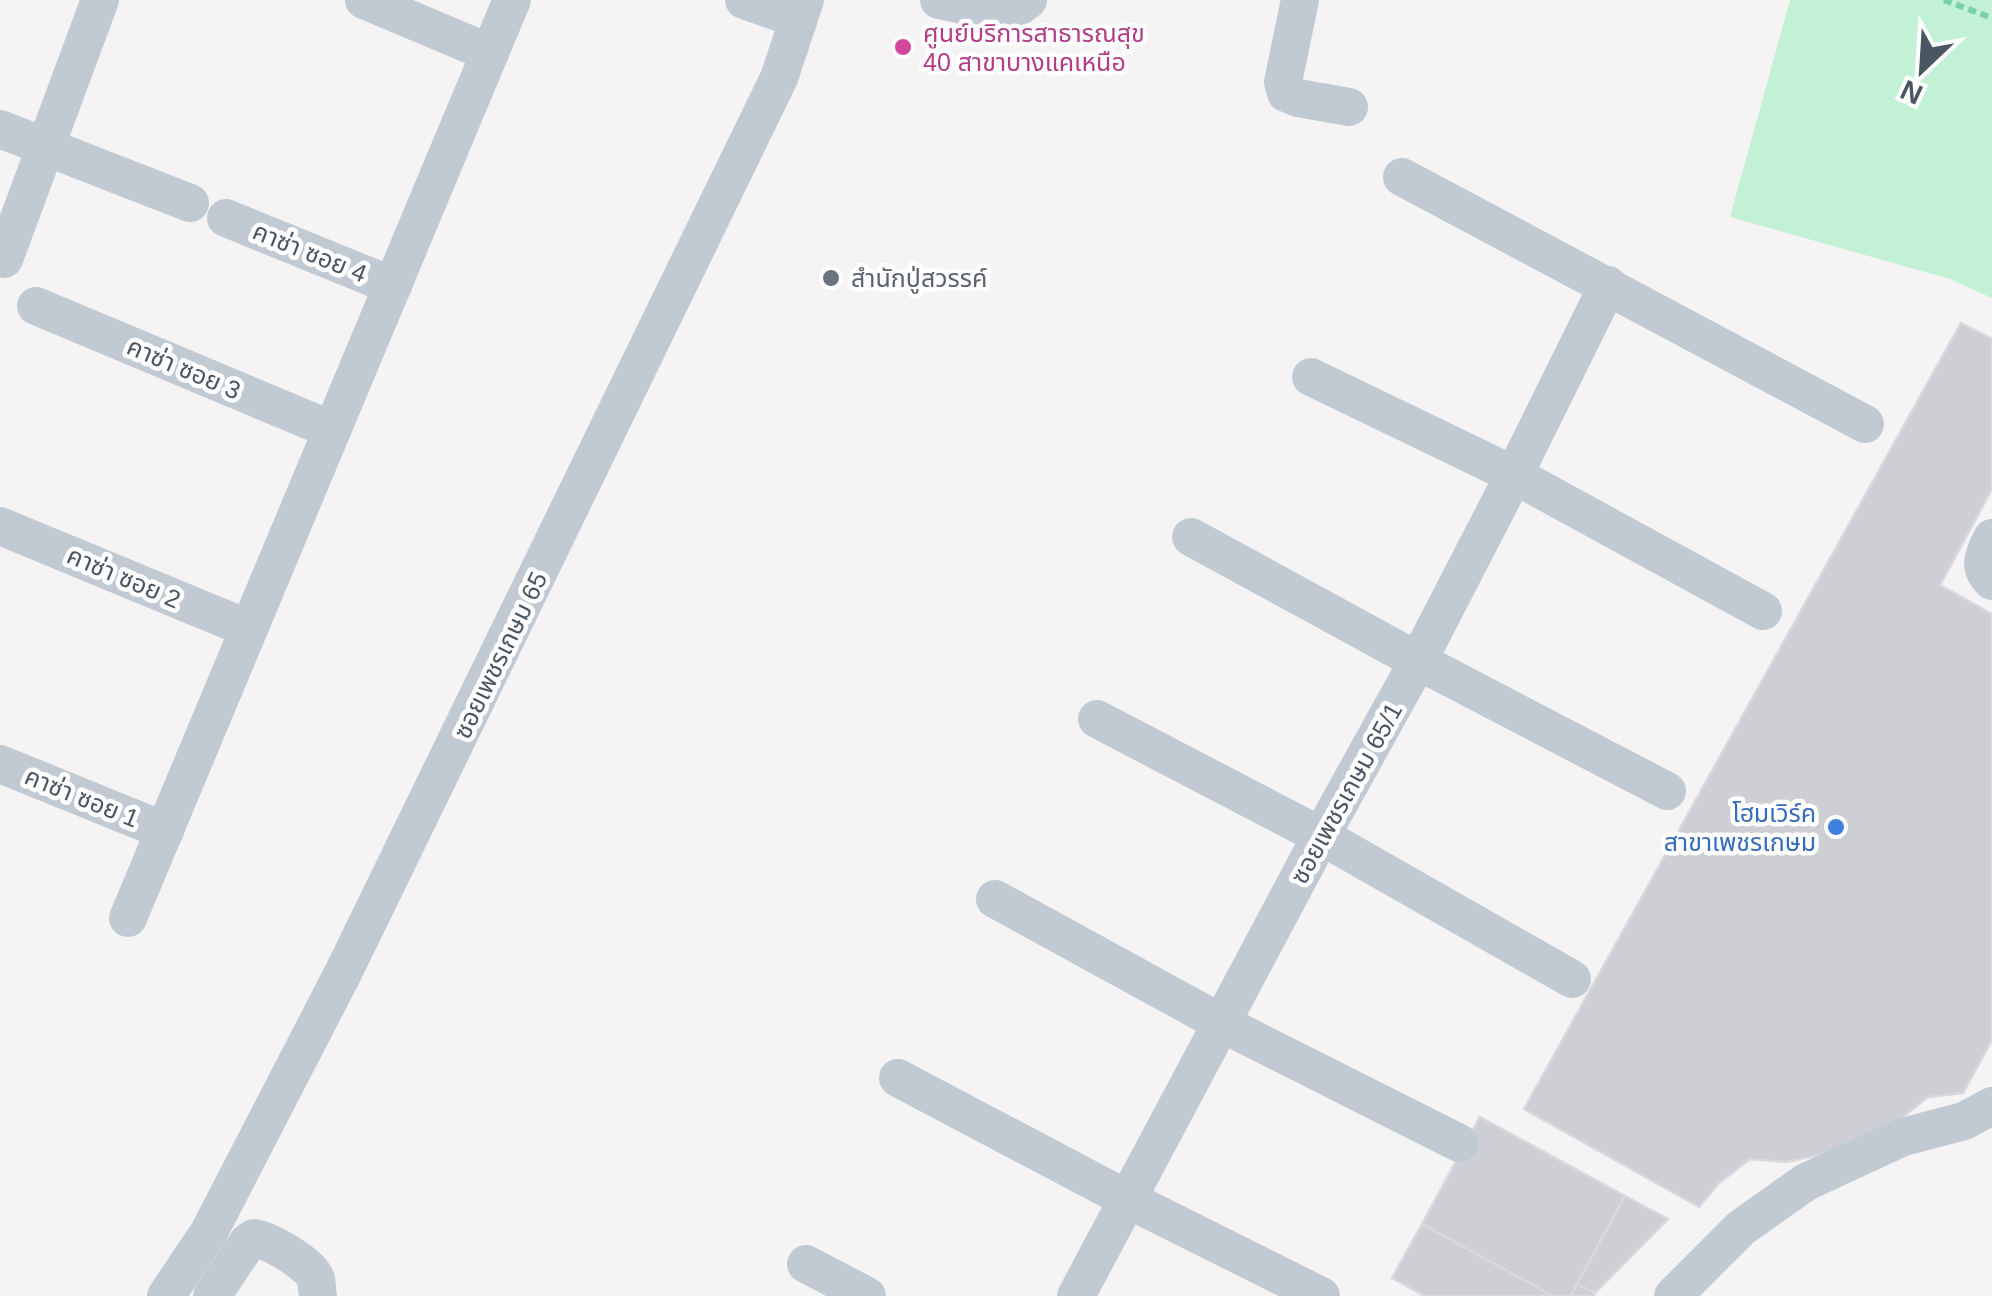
<svg xmlns="http://www.w3.org/2000/svg" width="1992" height="1296" font-family="Helvetica,'Noto Sans Thai',sans-serif">
<rect width="100%" height="100%" fill="#f5f3f3"/>
<path fill="#c3f1d5" d="M1790,0H1992V298L1950,279L1730,217Z"/>
<g fill="#cdcfd5" stroke="#d7d9de" stroke-width="2.5">
<path d="M1961,323L1992,339V489L1940,585L1992,614V1040L1963,1093L1928,1097L1898,1121L1827,1153L1787,1162L1750,1159L1719,1183L1699,1207L1524,1109Z"/>
<path d="M1480,1117L1625,1196L1571,1296H1553L1422,1224Z"/>
<path d="M1625,1196L1668,1219L1595,1293L1577,1284Z"/>
<path d="M1422,1224L1553,1296H1425L1392,1278Z"/>
<path d="M1577,1284L1595,1293L1594,1296H1571Z"/>
</g>
<g fill="none" stroke-linecap="round" stroke-linejoin="round">
<path stroke="#7ad0a6" stroke-width="6" stroke-dasharray="8 5" stroke-linecap="butt" d="M1944,0L1992,18"/>
<g stroke="#c1cad2" stroke-width="38">
<path d="M364,0L490,53"/>
<path d="M744,0L798,19"/>
<path d="M939,0L1004,14L1013,11L1028,0"/>
<path d="M1300,0L1283,82L1286,93L1298,98L1349,107"/>
<path d="M0,129L190,203"/>
<path d="M1402,177L1865,424"/>
<path d="M226,218L393,286"/>
<path d="M4,259L100,0"/>
<path d="M36,306L332,430"/>
<path d="M1311,377L1514,475L1763,611"/>
<path d="M0,526L249,629"/>
<path d="M1191,537L1418,661L1667,791"/>
<path d="M1992,538C1984,554 1977,567 1992,581"/>
<path d="M1097,719L1321,836L1572,979"/>
<path d="M0,764L165,831"/>
<path d="M995,899L1223,1024L1459,1143"/>
<path d="M128,918L512,0"/>
<path d="M898,1078L1127,1199L1321,1296"/>
<path d="M806,1264L867,1296"/>
<path d="M166,1296L209,1232L344,971L779,78L805,0"/>
<path d="M212,1296L248,1242L254,1238C270,1241 310,1263 316,1279C317,1281 317,1294 318,1296"/>
<path d="M1076,1296L1321,836L1418,661L1514,475L1608,285"/>
<path d="M1673,1296L1741,1228L1806,1182L1903,1137L1964,1121L1992,1106"/>
</g>
</g>
<circle fill="#d1479c" stroke="#fff" stroke-width="4" cx="903" cy="47" r="10"/>
<circle fill="#6b7280" stroke="#fff" stroke-width="4" cx="831" cy="278" r="10"/>
<circle fill="#3f7fe0" stroke="#fff" stroke-width="4" cx="1836" cy="827" r="10"/>
<g text-anchor="middle" stroke-width="9" stroke-linejoin="round" paint-order="stroke">
<g font-size="25" fill="#b23c85" stroke="#fff" text-anchor="start">
<text x="923" y="42">ศูนย์บริการสาธารณสุข<tspan x="923" dy="29">40 สาขาบางแคเหนือ</tspan></text>
</g>
<g font-size="25" fill="#4a5661" stroke="#fff">
<text transform="translate(310 252) rotate(22)" y="9">คาซ่า ซอย 4</text>
<text transform="translate(184 368) rotate(23)" y="9">คาซ่า ซอย 3</text>
<text transform="translate(124 577) rotate(23)" y="9">คาซ่า ซอย 2</text>
<text transform="translate(500 655) rotate(-64)" y="9">ซอยเพชรเกษม 65</text>
<text transform="translate(1346 793) rotate(-61)" y="9">ซอยเพชรเกษม 65/1</text>
<text transform="translate(82 797) rotate(22)" y="9">คาซ่า ซอย 1</text>
</g>
<g font-size="25" fill="#5b616d" stroke="#fff" text-anchor="start">
<text x="851" y="287">สำนักปู่สวรรค์</text>
</g>
<g font-size="25" fill="#366cbe" stroke="#fff" text-anchor="end">
<text x="1816" y="822">โฮมเวิร์ค<tspan x="1816" dy="29">สาขาเพชรเกษม</tspan></text>
</g>
</g>
<g transform="translate(1922 70) rotate(205)" stroke="#ffffff" stroke-width="8" paint-order="stroke">
<path d="M0-8L18 38L0 25L-18 38Z" fill="#4a5661"/>
<text y="-15" font-size="28" font-weight="bold" text-anchor="middle" fill="#4a5661">N</text>
</g>
</svg>
